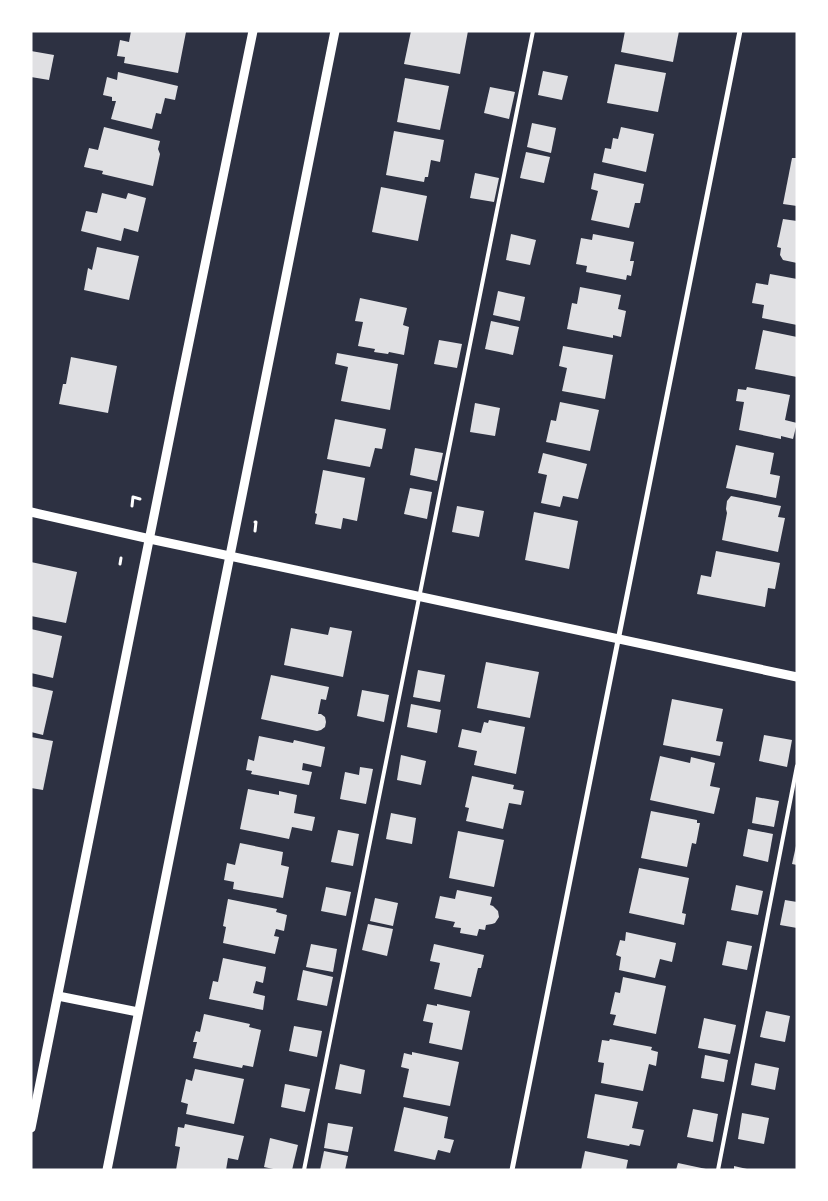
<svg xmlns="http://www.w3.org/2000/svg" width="828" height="1201" font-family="Barlow,sans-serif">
  <rect width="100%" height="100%" fill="#2d3142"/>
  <g fill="#e0e0e3">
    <polygon points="131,31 186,32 178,73 124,63 125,57 117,56 120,40 129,42"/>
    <polygon points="411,31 468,31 460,74 404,64"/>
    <polygon points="625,31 679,31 673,62 621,52"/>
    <polygon points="31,51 54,55 49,80 31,77"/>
    <polygon points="615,64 666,73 658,112 607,103"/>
    <polygon points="543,71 568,76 562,100 538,95"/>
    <polygon points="118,72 178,86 175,100 165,98 161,114 156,113 152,129 111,119 116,101 112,101 112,97 103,95 107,77 117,80"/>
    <polygon points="405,78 449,86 440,130 397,122"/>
    <polygon points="490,87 515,92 509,119 484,113"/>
    <polygon points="532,123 556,128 551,153 527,147"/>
    <polygon points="104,127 160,141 158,149 160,154 153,186 102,174 103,171 84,167 89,148 98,150"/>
    <polygon points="621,127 654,134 646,172 602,162 605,148 611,149 613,138 618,139"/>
    <polygon points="394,131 444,140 440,162 431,160 428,177 425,177 424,182 386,175"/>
    <polygon points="526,152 550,157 544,183 520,178"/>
    <polygon points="792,158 797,158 797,206 783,204"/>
    <polygon points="475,173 499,178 494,202 470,198"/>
    <polygon points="594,173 644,184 640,203 635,203 629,228 591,220 598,191 591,189"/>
    <polygon points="381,187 427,196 418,241 372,232"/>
    <polygon points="102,193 126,199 128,193 146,198 138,232 124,228 121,241 81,231 86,211 97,213"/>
    <polygon points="783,219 797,221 797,263 783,260 780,255 781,248 777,247"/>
    <polygon points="511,234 536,240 530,265 506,260"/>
    <polygon points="593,234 634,242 630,261 634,261 631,276 627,275 626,280 586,272 587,266 576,264 581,238 592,240"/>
    <polygon points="97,247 139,256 129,300 84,290 88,268 92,270"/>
    <polygon points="770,274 797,279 797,325 762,318 764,305 752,303 756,283 768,285"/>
    <polygon points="580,287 621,295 618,309 626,311 621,337 613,335 613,338 567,329 572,303 577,304"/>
    <polygon points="498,291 525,297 520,321 493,315"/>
    <polygon points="360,298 407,308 403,325 409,327 404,355 389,352 388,354 374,352 375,349 358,346 363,322 355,321"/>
    <polygon points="491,321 519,327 513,355 485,349"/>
    <polygon points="763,330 797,337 797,377 755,369"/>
    <polygon points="439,340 462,344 457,368 434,364"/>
    <polygon points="563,346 613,355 605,399 562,391 567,368 559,366"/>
    <polygon points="337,353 398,364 390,410 341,401 348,367 335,364"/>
    <polygon points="71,357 117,366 108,413 59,404 63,384 66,384"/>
    <polygon points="747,387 790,395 785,420 797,423 793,439 781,436 781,439 739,430 744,402 736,401 738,389 746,390"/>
    <polygon points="560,402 599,410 590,451 546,442 551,420 556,421"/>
    <polygon points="475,403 500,408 495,436 470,432"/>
    <polygon points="335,419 386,429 382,449 375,448 370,467 327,459"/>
    <polygon points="736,445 774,453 770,474 780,476 776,498 726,488"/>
    <polygon points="415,448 443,453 437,481 410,475"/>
    <polygon points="543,453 587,464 578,499 563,496 560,507 541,503 547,475 538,473"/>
    <polygon points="323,470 365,478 357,521 343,518 341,529 315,524 317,514 315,513"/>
    <polygon points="410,488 432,492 427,519 404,514"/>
    <polygon points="731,496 781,506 778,517 785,518 778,552 722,540 727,513 726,509 727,501"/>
    <polygon points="457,506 484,511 479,537 452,532"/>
    <polygon points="534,512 578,521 569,569 525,560"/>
    <polygon points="716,551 780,563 775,589 768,588 765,607 697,594 701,575 711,577"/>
    <polygon points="31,562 77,572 66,623 31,616"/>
    <polygon points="330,627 352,631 343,677 284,665 291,628 328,635"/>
    <polygon points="31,629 62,636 53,678 31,673"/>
    <polygon points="486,662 539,672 530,718 477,708"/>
    <polygon points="418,670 445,675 440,702 413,697"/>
    <polygon points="271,675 329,687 326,700 321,699 318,714 321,714 325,717 326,722 325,727 321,730 317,731 261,719"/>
    <polygon points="31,686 53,691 43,735 31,732"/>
    <polygon points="362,690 389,695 384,722 357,716"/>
    <polygon points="672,699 723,709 716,741 723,742 720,756 663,745"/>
    <polygon points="411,704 441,710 437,733 407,727"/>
    <polygon points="489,720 525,727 516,774 474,765 477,751 458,747 462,729 481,733 484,722 488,723"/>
    <polygon points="764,735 792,740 787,767 759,761"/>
    <polygon points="259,736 293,743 294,740 325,747 321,767 303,763 302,770 312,772 309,785 251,774 252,771 246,770 248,759 254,761"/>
    <polygon points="31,737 53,741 43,790 31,788"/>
    <polygon points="401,755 426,761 421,785 397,780"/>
    <polygon points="660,756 690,763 691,757 715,763 710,786 720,788 714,814 650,800"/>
    <polygon points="360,767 373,769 366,804 340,799 345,772 359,775"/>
    <polygon points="472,776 514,785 513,789 524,791 521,805 509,803 503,829 466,821 469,808 465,807"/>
    <polygon points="248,789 279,795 279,791 297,795 294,813 315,817 312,831 292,827 289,839 240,829"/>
    <polygon points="756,797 779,801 774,827 752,823"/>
    <polygon points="651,811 697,820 697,823 700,823 696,844 692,843 687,867 641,858"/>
    <polygon points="391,813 416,818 412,844 386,839"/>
    <polygon points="748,829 773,834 768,862 743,856"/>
    <polygon points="338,830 359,834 353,866 331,862"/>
    <polygon points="458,831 504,840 494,887 449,878"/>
    <polygon points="240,843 283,852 281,865 289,867 283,898 233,889 234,882 224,880 227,863 235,865"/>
    <polygon points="796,846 797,846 797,865 792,864"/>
    <polygon points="639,868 689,878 682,913 686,914 684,925 629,913"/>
    <polygon points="736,885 763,891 758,915 731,910"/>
    <polygon points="326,887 351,892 346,916 321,911"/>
    <polygon points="457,890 492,897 490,905 493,906 498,911 499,917 495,923 492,924 486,925 485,930 479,929 477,936 460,933 461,928 453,927 455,922 435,918 440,896 455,899"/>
    <polygon points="375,898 398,903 393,926 370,921"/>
    <polygon points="228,899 277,909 276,912 287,915 284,931 276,929 274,936 279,937 275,954 223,943 226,927 223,926"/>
    <polygon points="785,900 797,902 797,928 780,925"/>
    <polygon points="368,924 393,929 387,956 362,950"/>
    <polygon points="626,932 676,943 672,962 660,959 655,978 619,970 621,957 616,955 620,940 625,941"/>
    <polygon points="727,941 752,946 747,970 722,965"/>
    <polygon points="311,944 337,949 333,972 306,967"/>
    <polygon points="434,944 484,955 481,968 478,968 471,997 434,989 440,963 430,961"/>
    <polygon points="223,958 266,967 263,983 256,981 253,993 265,996 263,1010 209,999 213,981 218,982"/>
    <polygon points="303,970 333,977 327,1006 297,1000"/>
    <polygon points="623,977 666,986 656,1034 613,1025 616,1015 610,1014 615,992 620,993"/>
    <polygon points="427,1004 437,1006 437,1004 470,1011 462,1050 429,1043 433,1023 423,1021"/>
    <polygon points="766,1011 790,1016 785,1042 760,1037"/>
    <polygon points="204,1014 250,1024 249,1027 261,1030 253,1067 243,1065 242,1068 193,1058 197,1042 193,1042 196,1031 200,1032"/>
    <polygon points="704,1018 736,1025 730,1054 698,1048"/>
    <polygon points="294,1026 322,1031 317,1057 289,1051"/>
    <polygon points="610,1039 652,1047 651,1050 658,1052 656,1066 649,1064 643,1091 601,1083 604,1063 598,1062 602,1040 609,1041"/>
    <polygon points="412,1052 459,1062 450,1106 403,1097 409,1069 401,1067 404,1053 412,1055"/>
    <polygon points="705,1055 728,1060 724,1082 701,1078"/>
    <polygon points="755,1063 779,1068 775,1090 751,1085"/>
    <polygon points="340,1064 365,1070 361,1094 335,1089"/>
    <polygon points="195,1069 244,1079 234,1124 186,1114 188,1104 181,1102 186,1079 192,1081"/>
    <polygon points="285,1084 310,1089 305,1112 281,1107"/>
    <polygon points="595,1094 638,1102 632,1128 644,1130 640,1146 630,1144 629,1146 587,1138"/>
    <polygon points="404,1107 448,1117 444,1138 454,1140 450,1153 438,1150 435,1160 394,1151"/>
    <polygon points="693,1109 718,1114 713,1142 687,1137"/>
    <polygon points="742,1113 769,1118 764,1144 738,1139"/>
    <polygon points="328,1123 353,1127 348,1152 324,1148"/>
    <polygon points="185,1124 244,1136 238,1160 228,1158 226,1170 176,1170 180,1147 175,1146 178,1127 184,1128"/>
    <polygon points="270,1138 298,1145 292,1170 278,1170 264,1167"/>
    <polygon points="324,1151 348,1156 345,1170 320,1170"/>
    <polygon points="585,1151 628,1160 626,1170 581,1170"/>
    <polygon points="678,1163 706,1169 706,1170 676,1170"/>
    <polygon points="734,1166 747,1169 746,1170 734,1170"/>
  </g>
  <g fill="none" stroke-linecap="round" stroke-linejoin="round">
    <g stroke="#fff" stroke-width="3">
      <polyline points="132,506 133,497 140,499"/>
      <polyline points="255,522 256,522 255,531"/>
      <polyline points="120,564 121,558"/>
    </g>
    <g stroke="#fff" stroke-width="4">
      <polyline points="304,1170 533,31"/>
      <polyline points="718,1170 797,766"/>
    </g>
    <polyline stroke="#fff" stroke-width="5" points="512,1170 740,31"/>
    <g stroke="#fff" stroke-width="9">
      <polyline points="31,512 150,539 797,677"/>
      <polyline points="58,996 138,1012"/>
      <polyline points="31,1128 180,386 253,31"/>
      <polyline points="107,1170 335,31"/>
    </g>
  </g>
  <rect width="828" height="1201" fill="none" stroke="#ffffff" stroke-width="65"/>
</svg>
